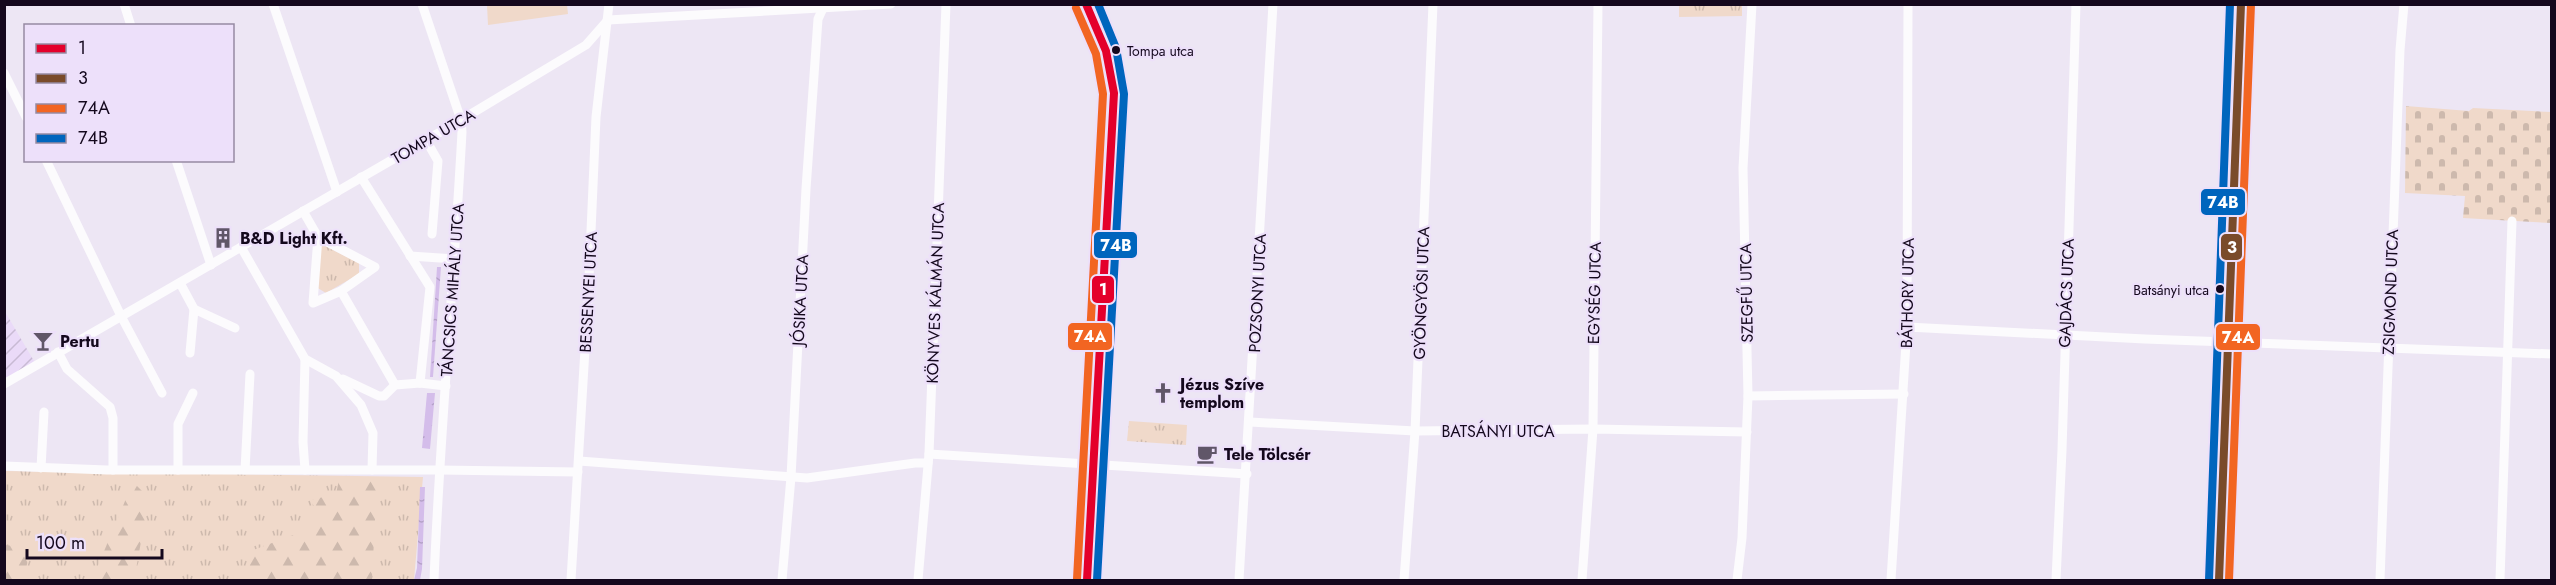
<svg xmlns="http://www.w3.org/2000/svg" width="2556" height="585" font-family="Jost,sans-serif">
  <defs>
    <pattern id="industrial-furrows" width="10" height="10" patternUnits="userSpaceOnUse" patternTransform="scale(1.5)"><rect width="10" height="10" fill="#eadaf8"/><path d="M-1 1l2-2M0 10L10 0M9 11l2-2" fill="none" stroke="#c8bad4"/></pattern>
    <pattern id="grass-tufts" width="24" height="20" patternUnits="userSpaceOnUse" patternTransform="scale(1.5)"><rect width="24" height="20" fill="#f0d9ca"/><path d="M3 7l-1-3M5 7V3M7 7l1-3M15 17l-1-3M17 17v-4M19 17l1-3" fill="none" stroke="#cdb9ad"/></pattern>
    <pattern id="forest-firs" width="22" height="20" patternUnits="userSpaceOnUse" patternTransform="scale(1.5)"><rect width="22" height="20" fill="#f0d9ca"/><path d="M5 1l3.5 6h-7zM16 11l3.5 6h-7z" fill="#cdb9ad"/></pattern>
    <pattern id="cemetery-stones" width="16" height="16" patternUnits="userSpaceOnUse" patternTransform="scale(1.5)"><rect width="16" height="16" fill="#f0d9ca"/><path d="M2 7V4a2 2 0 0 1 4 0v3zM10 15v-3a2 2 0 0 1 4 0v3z" fill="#cdb9ad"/></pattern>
    <pattern id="water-ripples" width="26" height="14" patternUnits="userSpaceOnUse" patternTransform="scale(1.5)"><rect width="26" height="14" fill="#d4bdea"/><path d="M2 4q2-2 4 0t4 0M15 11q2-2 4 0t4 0" fill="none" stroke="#b5a1c8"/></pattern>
  </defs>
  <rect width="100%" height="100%" fill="#ede6f4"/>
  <polygon fill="url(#industrial-furrows)" points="4,310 34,361 5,383 4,383"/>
  <g fill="url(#grass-tufts)">
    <polygon points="1679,5 1742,5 1742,16 1679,17"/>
    <polygon points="321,244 359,263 359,274 326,293 316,287"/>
    <polygon points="1129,421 1187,425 1186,445 1127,441"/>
    <polygon points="5,471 423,477 414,580 5,580"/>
  </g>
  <g fill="url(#forest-firs)">
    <polygon points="339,480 377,480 372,580 246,580 253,550 325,523 310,500 336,494"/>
    <polygon points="133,482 149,498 134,580 92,580"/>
    <polygon points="5,545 31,548 23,580 5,580"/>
  </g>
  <polygon fill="url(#cemetery-stones)" points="2406,106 2469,111 2473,108 2551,112 2551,223 2463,218 2465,196 2405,193"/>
  <polygon fill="#f0d9ca" points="487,5 567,5 568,14 488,25"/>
  <g fill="url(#water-ripples)">
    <polygon points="437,267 441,267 433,377 430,377"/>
    <polygon points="427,393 435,393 430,449 422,448"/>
    <polygon points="420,487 425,487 422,569 420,580 414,580 417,568"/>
  </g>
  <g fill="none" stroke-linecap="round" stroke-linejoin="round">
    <g stroke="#fcfbfd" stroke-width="9">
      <polyline points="124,4 131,26"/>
      <polyline points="273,4 337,192"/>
      <path d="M422,4L461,120L462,132C454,281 440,431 434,580"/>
      <polyline points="4,73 26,117"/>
      <polyline points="426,140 438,161 432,234"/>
      <polyline points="46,160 121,316 162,393"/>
      <polyline points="176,160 211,265"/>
      <polyline points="361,177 430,287 420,383"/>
      <polyline points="303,211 318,237 375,267 341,291 313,303 318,237"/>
      <polyline points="241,247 305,359 336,376 361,405 373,433 372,470"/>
      <polyline points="410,256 455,259"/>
      <polyline points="180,283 194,309 235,328"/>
      <polyline points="341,291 395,385"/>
      <polyline points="1907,327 2145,339 2552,354"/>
      <polyline points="58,352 67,369 110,407 113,418 113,470"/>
      <polyline points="190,353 194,309"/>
      <polyline points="343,379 379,396 384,396 395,385 420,383 446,386"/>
      <polyline points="4,384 461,120 586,45 608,20 891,4"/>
      <polyline points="1748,396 1904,394"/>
      <polyline points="1250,422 1415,431 1593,429 1747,432"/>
      <polyline points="929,454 1247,474"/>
      <polyline points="579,461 807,478 915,463 928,463"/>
      <polyline points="4,466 107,470 439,470 578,472"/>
      <polyline points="41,468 44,412"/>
      <polyline points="178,470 178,424 193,393"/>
      <polyline points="245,470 250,374"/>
      <polyline points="305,470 303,442 305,359"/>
      <polyline points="571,580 588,300 596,117 609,4"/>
      <polyline points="782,580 791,477 806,189 818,19 825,4"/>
      <polyline points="918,580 929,454 946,4"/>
      <polyline points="1239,580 1273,4"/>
      <polyline points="1404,580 1415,431 1433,4"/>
      <polyline points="1582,580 1593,429 1598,4"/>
      <polyline points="1737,580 1742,538 1748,396 1743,168 1752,4"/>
      <polyline points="1891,580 1907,327 1908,4"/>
      <polyline points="2056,580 2062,450 2076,4"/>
      <polyline points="2219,580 2241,4"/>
      <polyline points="2380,580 2400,50 2404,4"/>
      <polyline points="2500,580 2512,221"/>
    </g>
    <polyline stroke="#fcfbfd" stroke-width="12" points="1086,4 1106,51 1114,93 1087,580"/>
    <g stroke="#ede0fa" stroke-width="12">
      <polyline id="bus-1" points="1086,4 1106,51 1114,93 1087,580"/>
    </g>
    <g stroke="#ede0fa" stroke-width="12">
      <polyline id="bus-2" points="2219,580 2241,4"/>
    </g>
    <g stroke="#ede0fa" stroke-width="12">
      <g id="bus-3">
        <polyline points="1076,8 1096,54 1103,94 1077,579"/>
        <polyline points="2229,580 2251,4"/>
      </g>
    </g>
    <g stroke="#ede0fa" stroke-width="12">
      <g id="bus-4">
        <polyline points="1097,580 1124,94 1116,48 1098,4"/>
        <polyline points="2209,580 2230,4"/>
      </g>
    </g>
    <use href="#bus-1" stroke="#e4002b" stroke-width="8"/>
    <use href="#bus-2" stroke="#7a4b2a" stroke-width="8"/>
    <use href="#bus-3" stroke="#f26522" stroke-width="8"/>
    <use href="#bus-4" stroke="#0065bd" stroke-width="8"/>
  </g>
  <defs>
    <g id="building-bare" transform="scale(1.62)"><path d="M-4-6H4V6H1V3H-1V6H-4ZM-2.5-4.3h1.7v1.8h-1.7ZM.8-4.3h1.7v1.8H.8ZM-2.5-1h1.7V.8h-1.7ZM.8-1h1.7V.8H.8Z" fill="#605668" stroke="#ede0fa" stroke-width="2.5" paint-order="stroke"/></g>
    <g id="bar-bare" transform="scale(1.62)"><path d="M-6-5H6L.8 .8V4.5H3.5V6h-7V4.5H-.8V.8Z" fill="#605668" stroke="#ede0fa" stroke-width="2.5" paint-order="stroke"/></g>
    <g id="church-bare" transform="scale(1.62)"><path d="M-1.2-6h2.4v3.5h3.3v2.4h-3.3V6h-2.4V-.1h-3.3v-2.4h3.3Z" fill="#605668" stroke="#ede0fa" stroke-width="2.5" paint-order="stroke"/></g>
    <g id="cafe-bare" transform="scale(1.62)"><path d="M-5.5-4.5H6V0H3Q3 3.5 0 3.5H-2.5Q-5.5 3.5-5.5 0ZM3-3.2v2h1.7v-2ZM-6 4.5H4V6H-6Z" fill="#605668" stroke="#ede0fa" stroke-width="2.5" paint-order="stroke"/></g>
  </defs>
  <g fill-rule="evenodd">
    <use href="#building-bare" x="223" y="238"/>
    <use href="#bar-bare" x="43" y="341"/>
    <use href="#church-bare" x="1163" y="393"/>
    <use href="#cafe-bare" x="1207" y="454"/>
  </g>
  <g fill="#14081d" stroke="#ede0fa" stroke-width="2">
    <circle cx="1116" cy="50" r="5"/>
    <circle cx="2220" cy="289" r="5"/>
  </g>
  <g text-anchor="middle" stroke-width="4.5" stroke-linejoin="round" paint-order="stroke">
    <g font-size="14" fill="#14081d" stroke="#ede0fa" text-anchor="start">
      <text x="1127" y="56">Tompa utca</text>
      <text x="2209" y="295" text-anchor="end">Batsányi utca</text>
    </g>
    <g font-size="16" fill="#14081d" stroke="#ede0fa">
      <text transform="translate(433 136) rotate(-30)" y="6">TOMPA UTCA</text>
      <text transform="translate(452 290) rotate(-86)" y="6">TÁNCSICS MIHÁLY UTCA</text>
      <text transform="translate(588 292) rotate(-87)" y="6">BESSENYEI UTCA</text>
      <text transform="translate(2390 292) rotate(-88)" y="6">ZSIGMOND UTCA</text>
      <text transform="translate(935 293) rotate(-88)" y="6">KÖNYVES KÁLMÁN UTCA</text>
      <text transform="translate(1257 293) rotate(-87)" y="6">POZSONYI UTCA</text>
      <text transform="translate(1421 293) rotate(-88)" y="6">GYÖNGYÖSI UTCA</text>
      <text transform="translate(1594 293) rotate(-89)" y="6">EGYSÉG UTCA</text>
      <text transform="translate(1746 293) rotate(-91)" y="6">SZEGFŰ UTCA</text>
      <text transform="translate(1907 293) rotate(-89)" y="6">BÁTHORY UTCA</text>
      <text transform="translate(2066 293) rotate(-88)" y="6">GAJDÁCS UTCA</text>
      <text transform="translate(800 300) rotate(-87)" y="6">JÓSIKA UTCA</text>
      <text x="1498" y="437">BATSÁNYI UTCA</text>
    </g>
    <g font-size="16" font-weight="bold" fill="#14081d" stroke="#ede0fa" text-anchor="start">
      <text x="240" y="244">B&amp;D Light Kft.</text>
      <text x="60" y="347">Pertu</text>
      <text x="1180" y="390">Jézus Szíve<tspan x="1180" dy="18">templom</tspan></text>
      <text x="1224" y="460">Tele Tölcsér</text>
    </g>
  </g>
  <g stroke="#ede0fa" stroke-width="2">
    <rect x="2200" y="188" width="46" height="28" rx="6" fill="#0065bd"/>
    <rect x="1093" y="231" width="45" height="28" rx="6" fill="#0065bd"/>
    <rect x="2220" y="233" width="23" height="28" rx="6" fill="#7a4b2a"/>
    <rect x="1091" y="275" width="24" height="29" rx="6" fill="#e4002b"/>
    <rect x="1067" y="322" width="46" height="29" rx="6" fill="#f26522"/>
    <rect x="2215" y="323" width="46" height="28" rx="6" fill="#f26522"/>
  </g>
  <g font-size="16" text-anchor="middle" font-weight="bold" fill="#fff">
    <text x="2223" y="208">74B</text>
    <text x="1116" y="251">74B</text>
    <text x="2232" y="253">3</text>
    <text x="1103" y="295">1</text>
    <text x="1090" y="342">74A</text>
    <text x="2238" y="343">74A</text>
  </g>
  <rect width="2556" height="585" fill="none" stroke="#14081d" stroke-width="12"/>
  <rect x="24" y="24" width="210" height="138" fill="#ede0fa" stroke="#968aa2" stroke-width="1.5"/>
  <rect x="36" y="44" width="30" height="9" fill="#e4002b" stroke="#968aa2" stroke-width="1.5"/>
  <text x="78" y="54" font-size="18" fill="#14081d">1</text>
  <rect x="36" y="74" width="30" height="9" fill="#7a4b2a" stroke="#968aa2" stroke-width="1.5"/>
  <text x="78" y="84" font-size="18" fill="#14081d">3</text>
  <rect x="36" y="104" width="30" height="9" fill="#f26522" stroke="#968aa2" stroke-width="1.5"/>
  <text x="78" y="114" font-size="18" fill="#14081d">74A</text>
  <rect x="36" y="134" width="30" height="9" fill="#0065bd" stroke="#968aa2" stroke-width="1.5"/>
  <text x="78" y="144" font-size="18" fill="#14081d">74B</text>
  <path d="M27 549v9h135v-9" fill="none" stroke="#14081d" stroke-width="3"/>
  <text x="36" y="549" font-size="18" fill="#14081d" stroke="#ede0fa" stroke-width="4.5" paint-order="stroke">100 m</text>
</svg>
